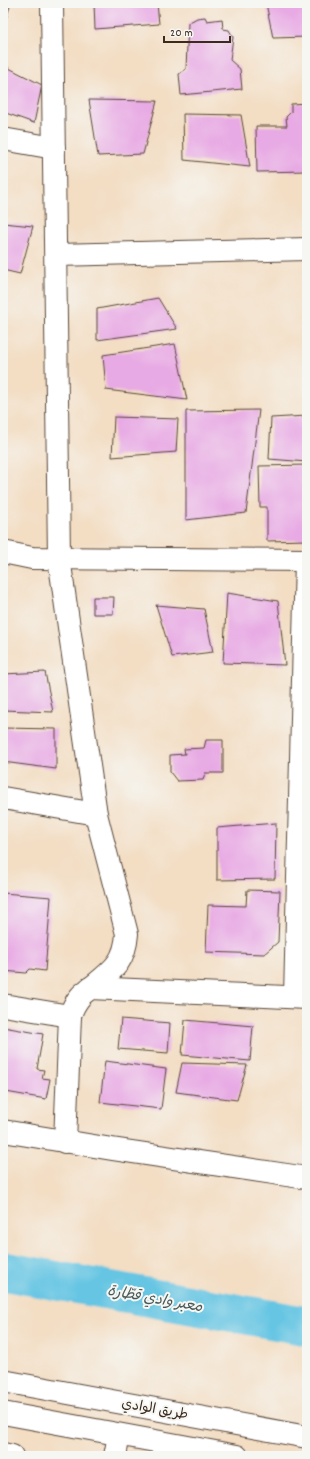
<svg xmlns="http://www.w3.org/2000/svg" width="310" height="1459" font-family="Dekko,'Playpen Sans Arabic',sans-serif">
  <rect width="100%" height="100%" fill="#f6f6f2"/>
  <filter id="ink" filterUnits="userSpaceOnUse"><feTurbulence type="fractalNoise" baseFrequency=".025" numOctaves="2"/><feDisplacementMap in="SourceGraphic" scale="8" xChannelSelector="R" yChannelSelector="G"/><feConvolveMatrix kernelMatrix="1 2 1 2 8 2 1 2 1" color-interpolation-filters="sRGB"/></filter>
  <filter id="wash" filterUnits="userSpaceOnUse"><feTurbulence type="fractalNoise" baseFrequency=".012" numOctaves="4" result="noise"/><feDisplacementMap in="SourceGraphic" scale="16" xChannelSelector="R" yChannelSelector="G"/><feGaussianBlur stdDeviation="0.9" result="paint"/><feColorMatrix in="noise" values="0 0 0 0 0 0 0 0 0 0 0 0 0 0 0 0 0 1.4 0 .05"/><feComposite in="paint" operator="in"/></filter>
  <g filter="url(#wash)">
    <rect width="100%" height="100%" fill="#f3ddc3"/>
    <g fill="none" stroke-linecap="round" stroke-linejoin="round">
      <polyline stroke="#65c5e3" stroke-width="39" points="3,1271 307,1326"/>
    </g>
    <g id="blocks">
      <g fill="#e8aae4">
        <polygon points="3,3 11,3 3,29"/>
        <polygon points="94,3 157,3 159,24 95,29"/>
        <polygon points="266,3 307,3 307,37 273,38"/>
        <polygon points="205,17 207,21 222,19 223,29 229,30 233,37 230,60 240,69 242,89 181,95 179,74 186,69 188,23 197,18"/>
        <polygon points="3,65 42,85 34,123 3,112"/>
        <polygon points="89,100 157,101 143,154 98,156"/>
        <polygon points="307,103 307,171 257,172 256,126 287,126 286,117 291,112 291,104"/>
        <polygon points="183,114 241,115 250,167 184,160"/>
        <polygon points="3,223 33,226 20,274 3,270"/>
        <polygon points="158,298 177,329 97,340 97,309"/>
        <polygon points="175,344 187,400 106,390 103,355"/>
        <polygon points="259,410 246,513 186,520 186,411"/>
        <polygon points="307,416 307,462 269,459 271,418"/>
        <polygon points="114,417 178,419 176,452 112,457"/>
        <polygon points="307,465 307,540 267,541 267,507 260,507 259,466"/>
        <polygon points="227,593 278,601 285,665 223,663"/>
        <polygon points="93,597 114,597 113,614 93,614"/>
        <polygon points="156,605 204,609 213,652 172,657"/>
        <polygon points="45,672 53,712 3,710 3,674"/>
        <polygon points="3,728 56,729 56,769 3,762"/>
        <polygon points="206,740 223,740 223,773 205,773 203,780 177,781 170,772 170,755 185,754 184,749 204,748"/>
        <polygon points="276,823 275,879 217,880 217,828"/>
        <polygon points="247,890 280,891 278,942 264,954 206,952 208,905 246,906"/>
        <polygon points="3,893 51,897 45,971 30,969 26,973 3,971"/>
        <polygon points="121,1019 170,1023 168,1053 118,1049"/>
        <polygon points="185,1020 253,1026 250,1061 182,1055"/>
        <polygon points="3,1027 43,1034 37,1069 44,1070 42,1078 50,1079 46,1099 6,1092 3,1084"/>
        <polygon points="105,1061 166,1069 161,1109 100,1102"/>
        <polygon points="182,1063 247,1065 237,1100 176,1092"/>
      </g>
    </g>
  </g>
  <g filter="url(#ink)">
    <use href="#blocks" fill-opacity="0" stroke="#574537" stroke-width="1"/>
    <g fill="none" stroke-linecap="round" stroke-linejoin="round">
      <g stroke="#574537" stroke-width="24">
        <g id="street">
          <path d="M52,3L59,558L96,814L127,934C125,962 113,970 92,987C88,990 83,993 80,997C75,1003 72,1009 70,1016L65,1142"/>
          <polyline points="3,139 54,148"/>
          <polyline points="56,255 307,249"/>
          <polyline points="3,552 32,558 307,560"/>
          <polyline points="3,798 96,814"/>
          <polyline points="90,988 307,998"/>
          <polyline points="295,997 306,560"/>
          <polyline points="3,1005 70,1016"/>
          <polyline points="3,1131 112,1149 307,1178"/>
          <polyline points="3,1454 12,1456"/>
          <polyline points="115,1456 119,1435"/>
        </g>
      </g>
      <g stroke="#574537" stroke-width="24">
        <g id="secondary">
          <polyline points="3,1381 307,1437"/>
          <polyline points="3,1413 237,1456"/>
        </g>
      </g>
      <use href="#street" stroke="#fff" stroke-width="22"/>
      <use href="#secondary" stroke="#fff" stroke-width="22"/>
    </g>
  </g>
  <g text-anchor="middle" stroke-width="4" stroke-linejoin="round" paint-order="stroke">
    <g font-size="14" fill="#3b2a1e" stroke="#f6f6f2">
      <text transform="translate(155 1408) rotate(10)" y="5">طريق الوادي</text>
    </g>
    <g font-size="15" font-style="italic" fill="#485859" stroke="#f6f6f2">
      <text transform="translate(155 1298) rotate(10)" y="5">معبر وادي قطّارة</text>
    </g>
  </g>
  <rect width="310" height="1459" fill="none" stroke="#f6f6f2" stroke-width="16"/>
  <path d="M164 36v6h66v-6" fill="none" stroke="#3b2a1e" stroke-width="2"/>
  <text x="170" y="36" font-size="12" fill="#3b2a1e" stroke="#f6f6f2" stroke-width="3" paint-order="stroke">20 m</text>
</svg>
